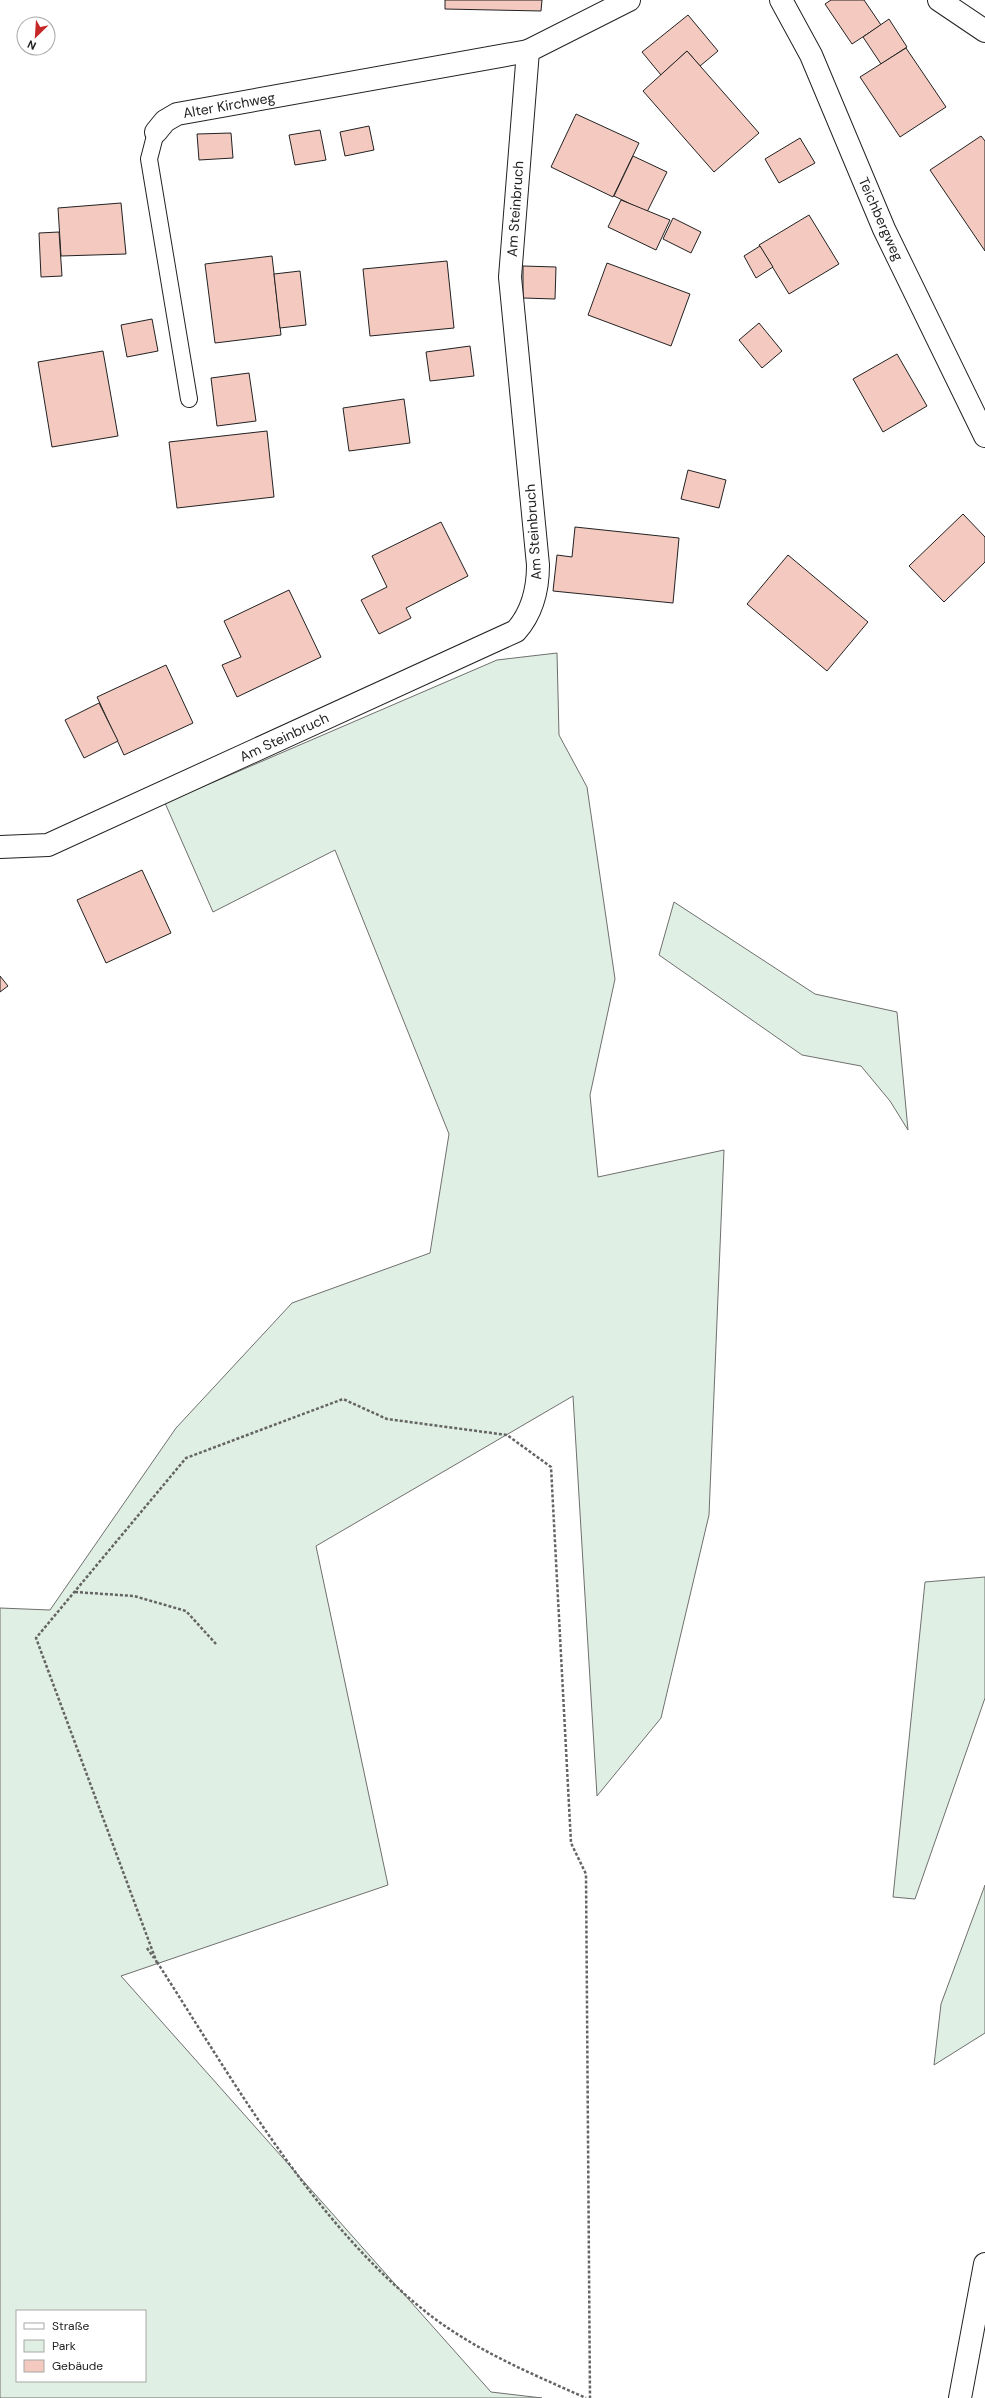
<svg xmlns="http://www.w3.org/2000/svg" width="985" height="2398" font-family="'DM Sans',sans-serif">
  <rect width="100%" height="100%" fill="#fff"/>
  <g fill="#e0efe3" stroke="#6f6f6f" fill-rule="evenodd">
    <path d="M557,653L559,735L587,787L615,979L590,1095L598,1177L724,1150L709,1515L661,1718L597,1796L573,1396L316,1546L388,1885L121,1976L491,2392L542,2398H0V1608L50,1610L176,1428L292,1303L430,1253L449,1134L335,850L213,912L165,803L497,660ZM17,2311H145V2381H17Z"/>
    <polygon points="674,902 815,994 897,1012 908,1130 890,1101 861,1066 802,1055 659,955"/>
    <polygon points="985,1577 985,1698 915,1899 893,1897 925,1582"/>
    <polygon points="985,1885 985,2033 934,2065 941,2004"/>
  </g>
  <g fill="#f3c9c0" stroke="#222">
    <polygon points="445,0 542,0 541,11 445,9"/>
    <polygon points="831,0 864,0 881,25 852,44 825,4"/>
    <polygon points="688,15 718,51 700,66 687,51 661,75 642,52"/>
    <polygon points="889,19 907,47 881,64 863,37"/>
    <polygon points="906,48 946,107 900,137 860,77"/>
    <polygon points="687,51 759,133 714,172 643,91"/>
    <polygon points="576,114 639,143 613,197 551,167"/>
    <polygon points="369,126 374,150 345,156 340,132"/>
    <polygon points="320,130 326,160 295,165 289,135"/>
    <polygon points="231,133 233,158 199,160 197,134"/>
    <polygon points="981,136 985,141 985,251 930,170"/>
    <polygon points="800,138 815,163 779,183 765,159"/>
    <polygon points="633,156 667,172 647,212 614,196"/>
    <polygon points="621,200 670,220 656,250 608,227"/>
    <polygon points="121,203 126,254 61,256 58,208"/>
    <polygon points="809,215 839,264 789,294 759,245"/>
    <polygon points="673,218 701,232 691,253 663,239"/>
    <polygon points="59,232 62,276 41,277 39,233"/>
    <polygon points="760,246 773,267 756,278 744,256"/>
    <polygon points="272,256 281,335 215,343 205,264"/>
    <polygon points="447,261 454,328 370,336 363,269"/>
    <polygon points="607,263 690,294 671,346 588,315"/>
    <polygon points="523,266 556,267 555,299 523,298"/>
    <polygon points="300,271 306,325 280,328 274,274"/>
    <polygon points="152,319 158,351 127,357 121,325"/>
    <polygon points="759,323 782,351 762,368 739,340"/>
    <polygon points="470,346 474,376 430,381 426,352"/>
    <polygon points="103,351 118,436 52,447 38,362"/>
    <polygon points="897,354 927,406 883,432 853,379"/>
    <polygon points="249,373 256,421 217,426 211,378"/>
    <polygon points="404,399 410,443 349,451 343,408"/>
    <polygon points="267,431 274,497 177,508 169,442"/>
    <polygon points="688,470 726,480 719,508 681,499"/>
    <polygon points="963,514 985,537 985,562 944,602 909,566"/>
    <polygon points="441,522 468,576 406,608 411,618 379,634 361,600 387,587 372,556"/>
    <polygon points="575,527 679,538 673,603 553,591 557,555 572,557"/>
    <polygon points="788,555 868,622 827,671 747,604"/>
    <polygon points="289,590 321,657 237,697 222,665 241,657 224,621"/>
    <polygon points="166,665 193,723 124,755 97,697"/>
    <polygon points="99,703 118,741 84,758 65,720"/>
    <polygon points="142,870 171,933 106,963 77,900"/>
    <polygon points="0,976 8,986 0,992"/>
  </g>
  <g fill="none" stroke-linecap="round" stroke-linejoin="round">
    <g stroke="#222" stroke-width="18">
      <polyline id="service" points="156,132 149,159 189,399"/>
    </g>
    <g stroke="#222" stroke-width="24">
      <g id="minor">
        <polyline points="781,0 811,55 884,229 985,436"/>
        <polyline points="939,0 985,31"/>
        <polyline points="156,132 165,121 177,114 528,51"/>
        <path d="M0,847L48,845L516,631C532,613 538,589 538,565L510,277L528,51L629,0"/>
        <polyline points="960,2398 985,2264"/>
      </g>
    </g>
    <g stroke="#646464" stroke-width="2.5" stroke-dasharray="3 2" stroke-linecap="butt">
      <polyline points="75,1592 134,1596 186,1611 216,1644"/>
      <polyline points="147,1948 154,1958"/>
      <path d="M157,1962C235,2083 312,2221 426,2312C474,2350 530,2373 586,2398"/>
      <polyline points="157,1963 36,1638 186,1458 343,1399 387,1419 507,1435 551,1467 571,1843 586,1874 590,2398"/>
    </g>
    <use href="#service" stroke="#fff" stroke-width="16"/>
    <use href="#minor" stroke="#fff" stroke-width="22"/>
  </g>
  <g text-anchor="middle" stroke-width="3" stroke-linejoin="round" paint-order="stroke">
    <g font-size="14" fill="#222" stroke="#fff">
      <text transform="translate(229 105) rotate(-10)" y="5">Alter Kirchweg</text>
      <text transform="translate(515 209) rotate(-86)" y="5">Am Steinbruch</text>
      <text transform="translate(881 219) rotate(66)" y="5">Teichbergweg</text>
      <text transform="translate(533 532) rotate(-94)" y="5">Am Steinbruch</text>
      <text transform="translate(284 737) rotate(-25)" y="5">Am Steinbruch</text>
    </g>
  </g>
  <rect x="16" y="2310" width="130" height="72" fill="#ffffff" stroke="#a7a7a7"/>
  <rect x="24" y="2323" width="20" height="6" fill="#ffffff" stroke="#a7a7a7"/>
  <text x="52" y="2330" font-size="12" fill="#222222">Straße</text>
  <rect x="24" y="2340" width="20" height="12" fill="#e0efe3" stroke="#a7a7a7"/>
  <text x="52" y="2350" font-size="12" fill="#222222">Park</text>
  <rect x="24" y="2360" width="20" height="12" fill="#f3c9c0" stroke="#a7a7a7"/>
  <text x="52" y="2370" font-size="12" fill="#222222">Gebäude</text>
  <g transform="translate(36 36) rotate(205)"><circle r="19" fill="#ffffff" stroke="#a7a7a7"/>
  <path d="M0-3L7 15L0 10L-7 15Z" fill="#c62828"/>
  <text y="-6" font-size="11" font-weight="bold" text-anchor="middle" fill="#222222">N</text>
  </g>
</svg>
